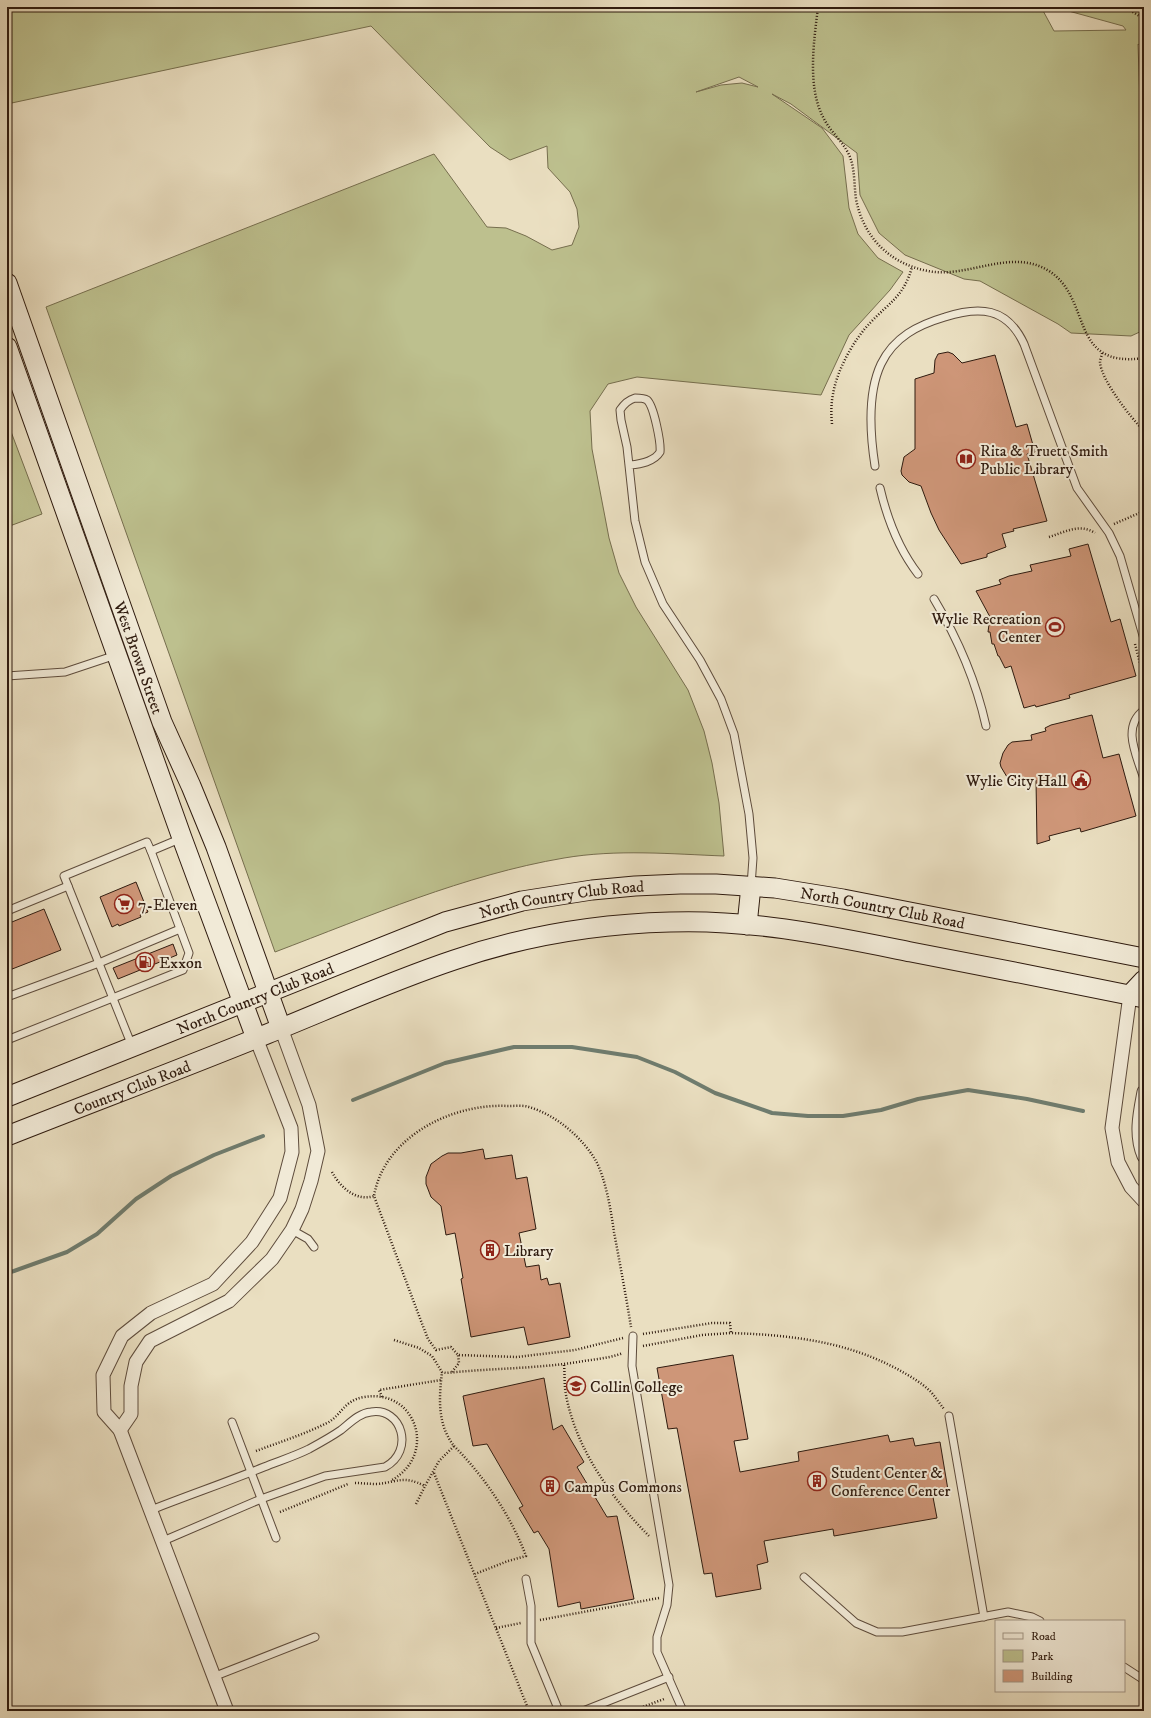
<svg xmlns="http://www.w3.org/2000/svg" width="1151" height="1718" font-family="'IM FELL DW Pica',serif">
  <rect width="100%" height="100%" fill="#eadfc1"/>
  <filter id="stains"><feTurbulence type="fractalNoise" baseFrequency=".005" numOctaves="4"/><feColorMatrix values="0 0 0 0 .2 0 0 0 0 .09 0 0 0 0 .02 0 0 0 .5 -.17"/></filter>
  <radialGradient id="worn" r=".72"><stop offset=".6" stop-color="#630" stop-opacity="0"/><stop offset="1" stop-color="#630" stop-opacity=".3"/></radialGradient>
  <g fill="#bdc08e" stroke="#766e4e" fill-rule="evenodd">
    <path d="M7,7H1041L1054,31L1126,30L1123,26L1054,7H1144V49L1138,44L1140,103L1144,105V330L1131,336L1071,333L1058,324L980,281L964,279L905,255L879,233L860,195L857,153L791,104L772,94L822,128L843,156L849,208L858,234L878,258L903,272L890,290L849,335L821,395L637,377L608,384L590,411L592,449L609,538L619,573L636,607L688,690L704,731L712,763L719,803L724,856C671,854 617,849 564,858C464,875 370,916 275,952L46,307L434,154L487,227L506,228L526,236L552,250L572,245L579,227L577,209L570,192L548,168L547,146L510,160L490,147L371,26L7,104ZM739,77L758,87L742,83L721,85L696,92Z"/>
    <polygon points="7,421 42,514 7,527"/>
  </g>
  <g fill="none" stroke-linecap="round" stroke-linejoin="round">
    <g stroke="#6f7c6e" stroke-width="4">
      <polyline points="353,1100 445,1063 514,1047 572,1047 637,1057 675,1072 715,1093 772,1113 808,1116 843,1116 881,1110 918,1099 968,1090 1027,1099 1083,1111"/>
      <polyline points="7,1273 14,1271 67,1252 97,1234 136,1199 171,1176 214,1155 263,1136"/>
    </g>
  </g>
  <g fill="#ce9678" stroke="#2f1b0f">
    <polygon points="948,352 953,354 962,363 995,355 1016,427 1027,424 1035,452 1027,454 1047,521 1013,529 1014,531 1002,534 1006,547 987,554 987,557 961,564 939,530 931,513 921,486 909,482 902,475 901,471 904,457 915,449 915,379 934,373 935,360 938,354"/>
    <polygon points="1088,544 1111,622 1120,619 1136,676 1069,695 1070,698 1036,707 1035,705 1024,708 1011,666 1005,668 999,656 998,656 994,644 992,644 990,632 988,632 990,617 976,591 1001,584 999,580 1009,576 1032,571 1030,565 1071,556 1069,549"/>
    <polygon points="1092,715 1103,758 1119,754 1136,816 1081,832 1080,828 1049,836 1050,840 1037,844 1036,780 1018,782 1007,777 1001,767 1000,763 1003,753 1008,745 1012,742 1032,740 1031,735 1046,731 1045,728 1051,725"/>
    <polygon points="136,882 148,912 140,915 141,917 119,926 118,924 112,927 100,897"/>
    <polygon points="44,909 61,950 7,971 7,924"/>
    <polygon points="173,944 177,955 118,979 113,968"/>
    <polygon points="483,1149 485,1159 512,1155 516,1179 527,1177 536,1229 519,1233 526,1267 539,1265 541,1280 547,1278 549,1285 560,1283 570,1337 528,1345 524,1327 471,1337 461,1279 463,1278 455,1233 446,1235 441,1206 431,1197 426,1184 426,1177 431,1164 442,1156 448,1153 461,1153"/>
    <polygon points="733,1355 748,1439 734,1441 740,1472 799,1461 798,1452 888,1435 890,1442 913,1438 915,1446 940,1442 948,1490 932,1492 937,1518 834,1536 833,1529 764,1541 768,1562 757,1565 761,1589 716,1597 712,1573 704,1574 677,1428 668,1429 657,1368"/>
    <polygon points="544,1378 553,1430 562,1425 584,1462 577,1467 607,1517 617,1516 634,1599 581,1609 580,1602 558,1607 549,1549 538,1531 534,1533 519,1508 523,1506 487,1444 473,1446 463,1396"/>
  </g>
  <g fill="none" stroke-linecap="round" stroke-linejoin="round">
    <g stroke="#5e4c3c" stroke-width="9">
      <g id="service">
        <path d="M630,465C640,464 654,462 660,452C661,443 654,406 647,400C644,398 639,398 635,398C628,400 624,404 620,410L621,420L627,447L635,521L645,562L663,604L700,660L721,699L734,734L749,814L753,858L751,886"/>
        <path d="M875,466C870,434 867,394 881,364C894,337 918,325 945,317C979,306 1007,307 1024,344L1077,488L1109,533L1120,556L1144,639"/>
        <path d="M880,488C887,518 898,548 918,574"/>
        <path d="M934,599C958,639 976,681 986,726"/>
        <polyline points="7,676 65,672 116,655"/>
        <path d="M1144,710C1121,727 1137,756 1144,779"/>
        <polyline points="7,911 68,886"/>
        <polyline points="7,997 99,963 180,929"/>
        <polyline points="7,1040 183,970 189,953 151,851"/>
        <polyline points="132,1046 64,876 147,842 151,851 182,838"/>
        <polyline points="292,1230 308,1239 314,1247"/>
        <polyline points="633,1336 632,1366 669,1585 667,1605 657,1637 657,1652 683,1711"/>
        <polyline points="949,1416 984,1617"/>
        <polyline points="232,1422 276,1538"/>
        <path d="M151,1510C189,1495 227,1482 264,1467C279,1461 295,1456 309,1449C320,1443 331,1437 341,1430C350,1423 359,1413 371,1412C402,1407 415,1451 385,1467L325,1476L261,1499L163,1541"/>
        <polyline points="804,1577 856,1623 877,1632 902,1632 1008,1612 1032,1617 1040,1621"/>
        <polyline points="526,1579 531,1606 531,1643 559,1711"/>
        <polyline points="1124,1667 1144,1680"/>
        <polyline points="213,1677 315,1637"/>
        <polyline points="583,1711 669,1677"/>
      </g>
    </g>
    <g stroke="#5e4c3c" stroke-width="15">
      <g id="minor">
        <polyline points="1130,995 1112,1128 1118,1162 1131,1187 1144,1201"/>
        <path d="M1144,1092C1140,1113 1135,1135 1144,1156"/>
        <polyline points="120,1430 131,1414 131,1386 136,1362 150,1341 229,1301 272,1259 292,1230 302,1209 311,1181 318,1151 309,1105 281,1028"/>
        <polyline points="227,1711 120,1430 104,1412 103,1375 122,1336 151,1313 213,1284 252,1242 280,1198 292,1152 291,1128 256,1038"/>
      </g>
    </g>
    <g stroke="#2f1b0f" stroke-width="21">
      <g id="secondary">
        <path id="s1" d="M7,283L162,722L191,786L216,847L281,1028"/>
        <polyline points="7,347 182,838 256,1038"/>
        <polyline points="747,925 751,886"/>
        <polyline points="1130,995 1144,980"/>
        <path id="s2" d="M7,1097L445,922L522,901L592,890L635,886L680,884H716L775,888L843,899L1144,958"/>
        <path id="s3" d="M7,1136C93,1102 181,1069 267,1034C329,1009 391,981 454,960C523,936 597,924 670,922C752,919 831,936 911,952C989,967 1066,982 1144,998"/>
      </g>
    </g>
    <g stroke="#2f1b0f" stroke-width="2.5" stroke-dasharray="1 2" stroke-linecap="butt">
      <path d="M818,7C814,41 807,86 823,117C830,132 844,142 850,157C855,170 854,185 856,199C863,237 890,264 928,271C968,279 1011,247 1049,271C1093,299 1068,369 1144,358"/>
      <polyline points="1125,7 1144,19"/>
      <path d="M1102,353C1102,356 1100,359 1100,362C1101,380 1131,418 1144,431"/>
      <path d="M832,424C831,414 831,404 833,394C837,370 854,339 871,322C890,302 904,296 912,267"/>
      <polyline points="1114,524 1144,511"/>
      <path d="M1049,537C1065,532 1080,523 1095,533"/>
      <polyline points="1135,644 1142,671 1144,670"/>
      <path d="M332,1172C340,1187 356,1202 374,1196"/>
      <path d="M643,1334L712,1323H730L731,1333C790,1335 846,1341 899,1370C910,1376 922,1383 931,1392C936,1398 940,1404 944,1409"/>
      <path d="M623,1338L575,1350L517,1357L458,1355L451,1347L436,1350L428,1339L421,1321L374,1196C384,1137 452,1103 508,1106C515,1106 523,1105 529,1107C556,1115 582,1137 596,1161C606,1180 611,1211 614,1232C620,1264 626,1296 631,1327"/>
      <path d="M394,1340L419,1348L432,1356L442,1372L446,1373C492,1368 538,1369 584,1361C597,1359 610,1358 623,1353"/>
      <polyline points="643,1346 702,1335 731,1333"/>
      <path d="M564,1365C565,1375 564,1385 566,1395C576,1449 612,1499 650,1537"/>
      <polyline points="452,1372 459,1363 458,1355"/>
      <polyline points="382,1397 379,1390 441,1380"/>
      <path d="M454,1446C484,1476 511,1516 526,1556L508,1561L475,1574"/>
      <path d="M256,1451C280,1442 305,1434 327,1423C341,1416 344,1400 364,1397C416,1388 438,1454 392,1480"/>
      <polyline points="434,1473 529,1711"/>
      <path d="M355,1483C362,1483 369,1484 377,1484C398,1482 403,1475 425,1486L439,1461L454,1446C437,1424 439,1398 442,1372"/>
      <polyline points="416,1504 425,1486"/>
      <polyline points="280,1512 348,1484"/>
      <polyline points="540,1620 659,1598"/>
      <polyline points="496,1628 521,1623"/>
      <polyline points="632,1711 664,1699"/>
    </g>
    <use href="#service" stroke="#f1ead7" stroke-width="7"/>
    <use href="#minor" stroke="#f1ead7" stroke-width="13"/>
    <use href="#secondary" stroke="#f1ead7" stroke-width="19"/>
  </g>
  <defs>
    <g id="library-ring" transform="scale(1)"><circle r="9.5" fill="#f1ead7" stroke="#8f2418" stroke-width="1.5"/><path d="M-6-4Q-3-5.5-.7-3.5V5Q-3 3-6 4ZM6-4Q3-5.5 .7-3.5V5Q3 3 6 4Z" fill="#8f2418"/></g>
    <g id="stadium-ring" transform="scale(1)"><circle r="9.5" fill="#f1ead7" stroke="#8f2418" stroke-width="1.5"/><path d="M0-5a6.5 5 0 1 0 0 10a6.5 5 0 1 0 0-10ZM-3.5-1.8h7v3.6h-7Z" fill="#8f2418"/></g>
    <g id="civic-ring" transform="scale(1)"><circle r="9.5" fill="#f1ead7" stroke="#8f2418" stroke-width="1.5"/><path d="M-.6-6.5H3V-4.5H.6V-3L4-1V1h2V6H-6V1h2V-1L-.6-3ZM-1.2 2.5V6h2.4V2.5Z" fill="#8f2418"/></g>
    <g id="supermarket-ring" transform="scale(1)"><circle r="9.5" fill="#f1ead7" stroke="#8f2418" stroke-width="1.5"/><path d="M-6-5.5h2.5l.6 2H6L4.5 2H-2.5L-4.4-4H-6ZM-1.5 3.2a1.3 1.3 0 1 0 .1 0ZM3 3.2a1.3 1.3 0 1 0 .1 0Z" fill="#8f2418"/></g>
    <g id="fuel-ring" transform="scale(1)"><circle r="9.5" fill="#f1ead7" stroke="#8f2418" stroke-width="1.5"/><path d="M-5.5-6h7V0h2V4h1.3V-2.5L3-4.5l.8-.8L6-3V5H2.5V1h-1V6h-7ZM-4.2-4.7v3.2H.2V-4.7Z" fill="#8f2418"/></g>
    <g id="building-ring" transform="scale(1)"><circle r="9.5" fill="#f1ead7" stroke="#8f2418" stroke-width="1.5"/><path d="M-4-6H4V6H1V3H-1V6H-4ZM-2.5-4.3h1.7v1.8h-1.7ZM.8-4.3h1.7v1.8H.8ZM-2.5-1h1.7V.8h-1.7ZM.8-1h1.7V.8H.8Z" fill="#8f2418"/></g>
    <g id="university-ring" transform="scale(1)"><circle r="9.5" fill="#f1ead7" stroke="#8f2418" stroke-width="1.5"/><path d="M0-5L7-2L0 1L-7-2ZM-4 1L0 2.5L4 1V4Q0 6-4 4Z" fill="#8f2418"/></g>
  </defs>
  <g fill-rule="evenodd">
    <use href="#library-ring" x="966" y="459"/>
    <use href="#stadium-ring" x="1055" y="627"/>
    <use href="#civic-ring" x="1081" y="780"/>
    <use href="#supermarket-ring" x="124" y="904"/>
    <use href="#fuel-ring" x="145" y="962"/>
    <use href="#building-ring" x="490" y="1250"/>
    <use href="#university-ring" x="576" y="1386"/>
    <use href="#building-ring" x="817" y="1481"/>
    <use href="#building-ring" x="550" y="1486"/>
  </g>
  <g text-anchor="middle" stroke-width="4" stroke-linejoin="round" paint-order="stroke">
    <g font-size="16" fill="#2f1b0f" stroke="#f1ead7" text-anchor="start">
      <text x="980" y="456">Rita &amp; Truett Smith<tspan x="980" dy="18">Public Library</tspan></text>
      <text x="1041" y="624" text-anchor="end">Wylie Recreation<tspan x="1041" dy="18">Center</tspan></text>
      <text x="1067" y="786" text-anchor="end">Wylie City Hall</text>
      <text x="138" y="910">7-Eleven</text>
      <text x="159" y="968">Exxon</text>
      <text x="504" y="1256">Library</text>
      <text x="590" y="1392">Collin College</text>
      <text x="831" y="1478">Student Center &amp;<tspan x="831" dy="18">Conference Center</tspan></text>
      <text x="564" y="1492">Campus Commons</text>
    </g>
    <g font-size="16" fill="#2f1b0f" stroke="#f1ead7">
      <text dy="6" stroke="none"><textPath href="#s1" startOffset="397">West Brown Street</textPath></text>
      <text dy="6" stroke="none"><textPath href="#s2" startOffset="591">North Country Club Road</textPath></text>
      <text dy="6" stroke="none"><textPath href="#s2" startOffset="915">North Country Club Road</textPath></text>
      <text dy="6" stroke="none"><textPath href="#s2" startOffset="267">North Country Club Road</textPath></text>
      <text dy="6" stroke="none"><textPath href="#s3" startOffset="134">Country Club Road</textPath></text>
    </g>
  </g>
  <rect width="1151" height="1718" fill="none" stroke="#eadfc1" stroke-width="24"/>
  <rect x="8" y="8" width="1135" height="1702" fill="none" stroke="#2f1b0f" stroke-width="2"/>
  <rect x="12" y="12" width="1127" height="1694" fill="none" stroke="#2f1b0f"/>
  <rect x="995" y="1620" width="130" height="72" fill="#f1ead7" stroke="#a39787"/>
  <rect x="1003" y="1633" width="20" height="6" fill="#f1ead7" stroke="#a39787"/>
  <text x="1031" y="1640" font-size="12" fill="#2f1b0f">Road</text>
  <rect x="1003" y="1650" width="20" height="12" fill="#bdc08e" stroke="#a39787"/>
  <text x="1031" y="1660" font-size="12" fill="#2f1b0f">Park</text>
  <rect x="1003" y="1670" width="20" height="12" fill="#ce9678" stroke="#a39787"/>
  <text x="1031" y="1680" font-size="12" fill="#2f1b0f">Building</text>
  <rect width="100%" height="100%" filter="url(#stains)"/>
  <rect width="100%" height="100%" fill="url(#worn)"/>
</svg>
